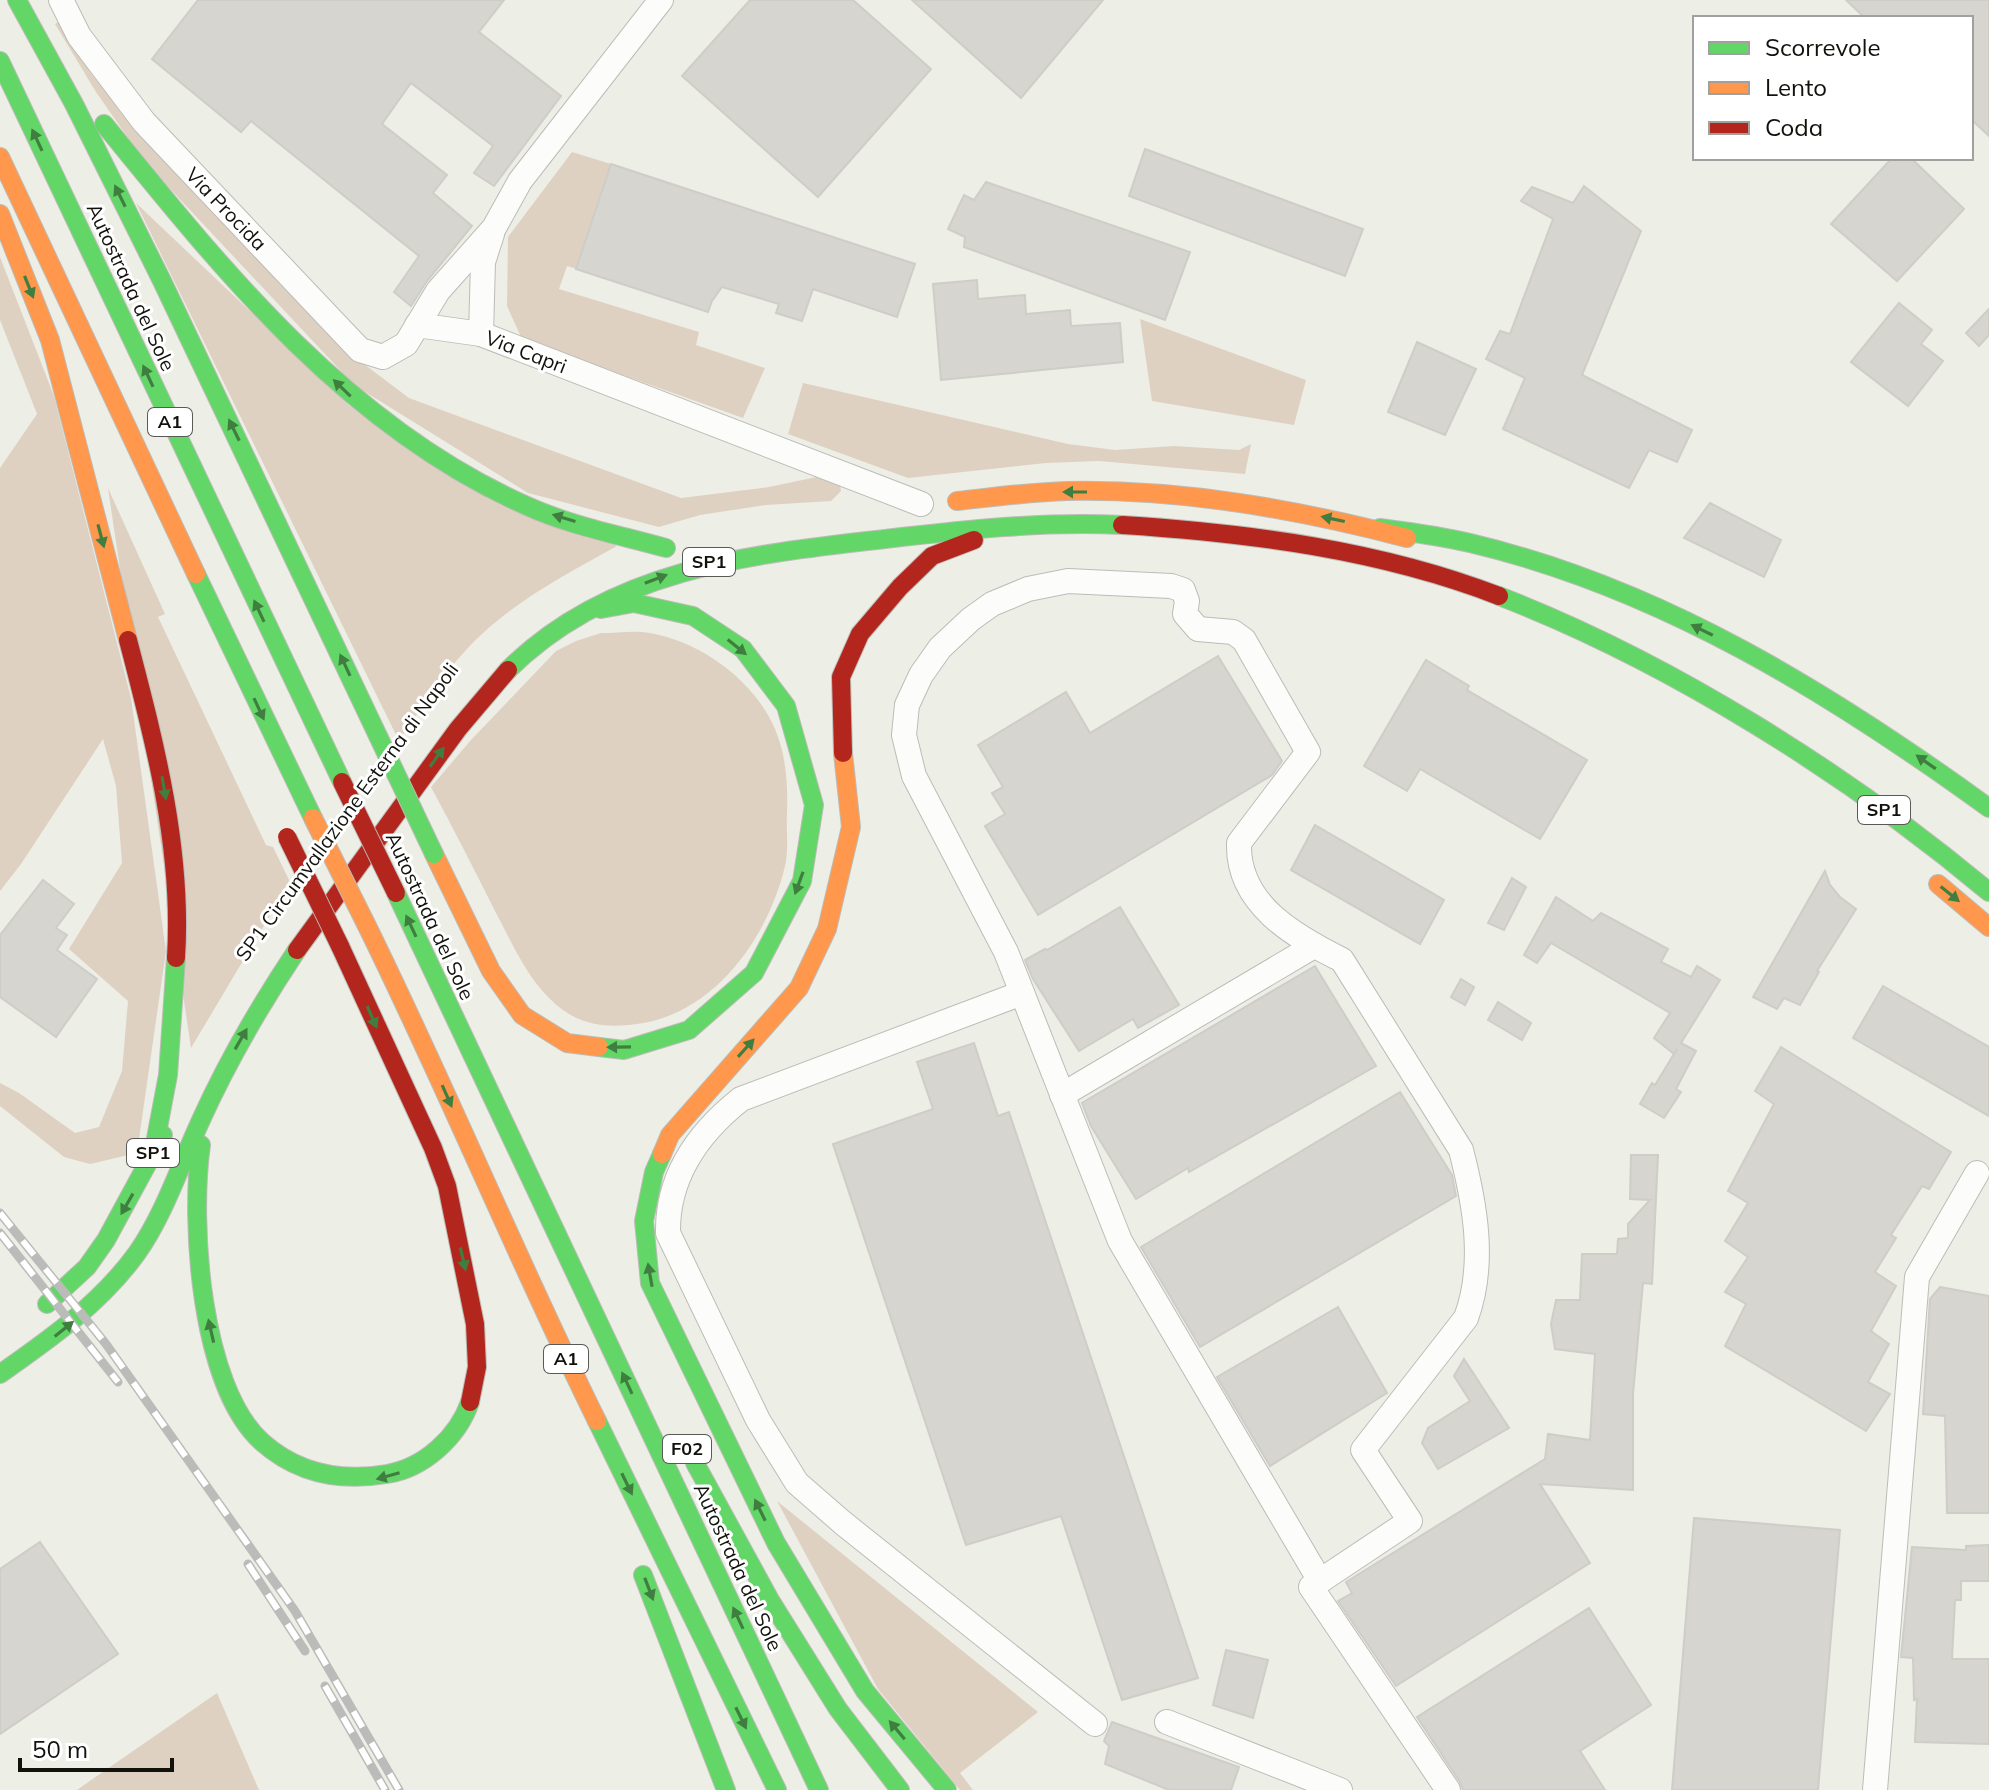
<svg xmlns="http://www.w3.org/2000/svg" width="1989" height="1790" font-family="Mulish,sans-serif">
  <rect width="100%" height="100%" fill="#edeee6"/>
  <g fill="#dfd1c2">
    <polygon points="58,22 92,75 135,128 356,358 409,398 681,498 769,487 826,475 840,483 841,491 831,501 766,505 700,515 659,527 528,493 354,385 144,161 96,92 55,24"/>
    <polygon points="572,152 611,164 577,269 567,266 559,289 699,332 696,345 765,368 743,418 522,339 507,306 508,237"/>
    <path d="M136,203L350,406L617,546C570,572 522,597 482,634C449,664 424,705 399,741Z"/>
    <polygon points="0,257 54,396 131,698 166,951 137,1153 90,1164 64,1157 0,1106 0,1083 19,1093 75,1133 99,1127 122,1071 128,1001 69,949 122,863 116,786 103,739 21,864 0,891 0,468 37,414 0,320"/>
    <polygon points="1140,319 1306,380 1294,425 1152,401"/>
    <polygon points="803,383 1068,444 1115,450 1174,446 1239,450 1251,444 1245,474 1099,461 1046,463 908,478 788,434"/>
    <polygon points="108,488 165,614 158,617 266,845 273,847 290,882 191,1048"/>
    <path d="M601,633C617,633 635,630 650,633C701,642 754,680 775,729C786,755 788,784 787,812C786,829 789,850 785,866C768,938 714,1014 637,1024C603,1029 574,1024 549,998C525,974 511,941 495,911C474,869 453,828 431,787L470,741L556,651L576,641Z"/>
    <polygon points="777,1501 1038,1712 960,1773 973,1790 960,1790 878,1689"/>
    <polygon points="217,1693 259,1790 77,1790 94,1778"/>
  </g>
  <g fill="#d6d5cf" stroke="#cecdc7" stroke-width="2">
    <polygon points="198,0 504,0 479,32 561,96 494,186 474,173 493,146 411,83 382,124 447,175 433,193 472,226 427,281 411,306 394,292 419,256 251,121 241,132 152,59"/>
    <polygon points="750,0 853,0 931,69 818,197 682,76"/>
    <polygon points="912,0 1103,0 1021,98"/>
    <polygon points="1846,0 1989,0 1989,136 1971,119 1971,18 1865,18"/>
    <polygon points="1145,149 1363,229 1345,276 1129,196"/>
    <polygon points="1892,158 1911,158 1964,209 1897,281 1831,224"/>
    <polygon points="611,164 915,264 897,317 813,289 802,321 776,313 779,304 722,287 712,301 708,312 576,269"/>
    <polygon points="986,182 1190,252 1165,320 964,247 965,237 948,229 964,195 974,200"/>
    <polygon points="1584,186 1641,231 1582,375 1692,430 1677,462 1649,450 1629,488 1503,429 1525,378 1486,359 1500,331 1510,334 1553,219 1521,201 1532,187 1573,203"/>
    <polygon points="977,280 978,299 1025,295 1026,314 1070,310 1071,326 1120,323 1123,362 941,380 933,284"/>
    <polygon points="1899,303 1932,330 1921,344 1943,361 1908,406 1851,362"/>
    <polygon points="1989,309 1989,335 1979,346 1966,333"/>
    <polygon points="1417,342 1476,369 1445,435 1388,412"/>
    <polygon points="1710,503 1781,540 1764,577 1684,538"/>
    <polygon points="1218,656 1282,761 1272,775 1038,915 985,826 1005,814 992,793 1003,787 978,745 1066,692 1090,733"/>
    <polygon points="1426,660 1469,686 1467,690 1587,760 1540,839 1420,769 1407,791 1364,766"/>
    <polygon points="1315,825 1444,900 1420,944 1291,870"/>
    <polygon points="1825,871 1830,885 1840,897 1856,909 1817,971 1819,972 1800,1005 1784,998 1777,1009 1753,997"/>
    <polygon points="1512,878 1526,887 1504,930 1488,923"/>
    <polygon points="43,880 74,904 56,928 67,935 57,950 97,979 56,1037 0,997 0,935"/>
    <polygon points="1556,897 1593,921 1601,913 1668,949 1661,962 1691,977 1697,966 1720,980 1681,1043 1696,1051 1676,1089 1681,1092 1664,1118 1640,1104 1652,1083 1655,1085 1677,1049 1674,1054 1654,1038 1670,1013 1551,943 1537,963 1524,955"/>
    <polygon points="1120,907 1179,1005 1138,1028 1133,1019 1079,1051 1033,979 1025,960 1045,949 1047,950"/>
    <polygon points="1315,966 1376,1066 1189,1172 1188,1168 1136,1199 1091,1126 1082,1103"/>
    <polygon points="1461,979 1474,987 1465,1005 1451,997"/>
    <polygon points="1883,986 1989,1047 1989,1116 1853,1038"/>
    <polygon points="1498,1002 1531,1023 1522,1040 1488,1020"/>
    <polygon points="974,1043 998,1116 1009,1112 1198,1678 1122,1700 1061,1516 966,1545 833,1144 933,1109 917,1062"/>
    <polygon points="1781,1047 1951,1152 1929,1189 1922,1186 1891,1235 1896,1238 1875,1272 1896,1286 1871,1331 1889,1344 1868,1382 1890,1394 1866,1431 1725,1346 1746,1304 1725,1292 1748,1257 1725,1241 1748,1203 1728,1191 1774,1104 1755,1091"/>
    <polygon points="1400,1092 1452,1175 1456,1196 1200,1347 1141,1247"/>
    <polygon points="1631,1155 1658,1155 1652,1284 1643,1283 1633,1394 1633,1490 1540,1484 1590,1563 1396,1686 1338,1601 1352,1593 1346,1582 1545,1459 1548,1434 1590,1440 1595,1354 1555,1349 1551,1324 1556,1300 1580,1300 1582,1254 1617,1254 1618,1239 1628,1238 1628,1224 1650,1200 1630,1199"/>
    <polygon points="1940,1287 1989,1296 1989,1513 1947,1513 1945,1416 1923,1414 1930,1299"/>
    <polygon points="1338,1307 1387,1393 1270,1466 1217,1377"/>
    <polygon points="1464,1359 1509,1428 1438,1469 1422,1443 1428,1428 1470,1401 1454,1376"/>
    <polygon points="1694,1518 1840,1530 1818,1790 1672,1790"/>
    <polygon points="40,1542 118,1654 0,1734 0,1569"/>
    <polygon points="1989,1545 1989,1581 1961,1581 1961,1600 1955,1600 1952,1659 1989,1659 1989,1744 1915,1742 1917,1699 1914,1700 1913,1658 1901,1657 1912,1547 1966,1550 1966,1546"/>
    <polygon points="1589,1608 1651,1705 1580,1751 1605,1790 1463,1790 1460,1782 1417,1717"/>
    <polygon points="1226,1650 1268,1660 1253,1718 1213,1705"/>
    <polygon points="1112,1722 1239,1767 1231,1790 1169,1790 1105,1764 1109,1746 1104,1741"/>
  </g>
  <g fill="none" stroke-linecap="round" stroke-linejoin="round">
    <g stroke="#bcbcb7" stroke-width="26">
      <g id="street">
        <polyline points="61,0 79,36 144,122 360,350 383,357 406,344 438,291 494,228 520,181 661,0"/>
        <polyline points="417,325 481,334 921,504"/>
        <polyline points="481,334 483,262 492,234"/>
        <path d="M1022,993L741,1099C698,1133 667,1177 668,1233L758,1420L797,1483L843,1523L1095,1724"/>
        <polyline points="1062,1095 1314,946"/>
        <path d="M1320,1581L1120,1241L1006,952L914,776L904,735L907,705L921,675L940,648L971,619L992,604L1028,589L1068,581L1171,586L1183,590L1187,601L1185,614L1198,629L1233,632L1244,640L1308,752L1239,843C1237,904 1294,936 1342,960L1461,1150C1475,1204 1486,1264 1466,1318L1363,1450L1410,1521L1311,1587L1448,1790"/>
        <polyline points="1167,1722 1340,1790"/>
        <polyline points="1875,1790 1917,1277 1977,1173"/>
      </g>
    </g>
    <g stroke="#bcbcb7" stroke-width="20">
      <g id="fast">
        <polyline points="17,0 74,104 162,281 378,736"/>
        <polyline points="0,61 342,782"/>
        <path d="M104,124C224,272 348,427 527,506C571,526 620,535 666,548"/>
        <path d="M1380,528C1410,532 1441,536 1470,543C1661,588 1832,694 1989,808"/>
        <polyline points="196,574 313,818"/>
        <path d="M1499,596C1670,662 1849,775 1989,892"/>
        <path d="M508,670C609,569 751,554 885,539C964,530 1042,521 1122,525"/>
        <polyline points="396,893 819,1790"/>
        <polyline points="599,1047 624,1050 689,1030 754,973 802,881 814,805 786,706 743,649 693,616 634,603 601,609"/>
        <path d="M201,1145C190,1222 200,1386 262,1442C298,1474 340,1482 387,1474C424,1468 458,1437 470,1402"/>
        <polyline points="153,1154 168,1075 176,958"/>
        <polyline points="662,1154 654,1172 644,1221 650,1283 776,1543 865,1691 947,1790"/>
        <polyline points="47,1304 87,1267 106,1240 163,1135"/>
        <path d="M0,1374C50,1339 101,1303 137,1253C164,1215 181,1163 201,1120C228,1060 261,1004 297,950"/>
        <polyline points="597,1421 777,1790"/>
        <polyline points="695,1463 770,1600 838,1709 900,1790"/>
        <polyline points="643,1575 726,1790"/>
      </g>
    </g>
    <g stroke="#bcbcb7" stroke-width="20">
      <g id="slow">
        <polyline points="0,157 196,574"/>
        <polyline points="0,214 50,340 128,640"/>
        <path d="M957,501C994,497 1030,492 1067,491C1183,489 1296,509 1407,538"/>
        <polyline points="434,854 491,971 522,1015 567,1043 599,1047"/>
        <polyline points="1938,884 1989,927"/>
        <path d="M366,924C447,1088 516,1257 597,1421"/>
        <polyline points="662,1154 670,1135 799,988 827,929 851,827 843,753"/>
      </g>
    </g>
    <g stroke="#bcbcb7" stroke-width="20">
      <g id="jam">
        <path d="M1122,525C1249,533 1380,550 1499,596"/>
        <path d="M128,640C155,743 183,850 176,958"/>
        <polyline points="843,753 841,677 860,634 900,587 932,556 974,540"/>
        <polyline points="340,946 433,1148 447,1186 475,1324 477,1367 470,1402"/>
        <polyline points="297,950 458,729 508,670"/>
      </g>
    </g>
    <use href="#street" stroke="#fcfcfb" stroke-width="24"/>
    <use href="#fast" stroke="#63d668" stroke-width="18"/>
    <use href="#slow" stroke="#ff974d" stroke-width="18"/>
    <use href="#jam" stroke="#b3261e" stroke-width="18"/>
    <g stroke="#bbbbb9" stroke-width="9">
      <g id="rail">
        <polyline points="0,1213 106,1344 295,1611 399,1790"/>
        <polyline points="0,1233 118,1382"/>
        <polyline points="248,1564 305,1651"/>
        <polyline points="325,1686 385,1790"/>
      </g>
    </g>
    <use href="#rail" stroke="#fff" stroke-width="6" stroke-dasharray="18" stroke-linecap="butt"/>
    <g stroke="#bcbcb7" stroke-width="20" stroke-linecap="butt">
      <polyline id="fast-bridge" points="378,736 434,854"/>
    </g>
    <g stroke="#bcbcb7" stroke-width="20" stroke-linecap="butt">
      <polyline id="slow-bridge" points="313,818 366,924"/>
    </g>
    <g stroke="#bcbcb7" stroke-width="20" stroke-linecap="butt">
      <g id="jam-bridge">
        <polyline points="342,782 396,893"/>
        <polyline points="287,837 340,946"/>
      </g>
    </g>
    <use href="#fast-bridge" stroke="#63d668" stroke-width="18"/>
    <use href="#slow-bridge" stroke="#ff974d" stroke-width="18"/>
    <use href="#jam-bridge" stroke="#b3261e" stroke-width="18"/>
  </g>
  <defs><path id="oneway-solid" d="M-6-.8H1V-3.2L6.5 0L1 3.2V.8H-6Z" transform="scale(2)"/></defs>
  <g fill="#3f7e3f">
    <use href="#oneway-solid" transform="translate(37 140) rotate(-115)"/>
    <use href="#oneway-solid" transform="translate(120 196) rotate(-116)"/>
    <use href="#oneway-solid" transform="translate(29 287) rotate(68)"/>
    <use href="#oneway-solid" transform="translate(148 376) rotate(-115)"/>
    <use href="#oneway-solid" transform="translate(342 388) rotate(-136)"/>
    <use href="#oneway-solid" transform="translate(234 430) rotate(-116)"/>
    <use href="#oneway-solid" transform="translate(1075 492) rotate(180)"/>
    <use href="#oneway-solid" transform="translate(564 518) rotate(-163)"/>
    <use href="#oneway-solid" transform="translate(1333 519) rotate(-168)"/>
    <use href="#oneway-solid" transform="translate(101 536) rotate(75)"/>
    <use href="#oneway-solid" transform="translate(656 579) rotate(-21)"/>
    <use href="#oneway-solid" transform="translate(259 611) rotate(-115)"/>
    <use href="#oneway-solid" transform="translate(1702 630) rotate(-154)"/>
    <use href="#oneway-solid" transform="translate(737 647) rotate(39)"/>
    <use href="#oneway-solid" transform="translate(345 665) rotate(-115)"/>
    <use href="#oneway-solid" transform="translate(259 709) rotate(65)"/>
    <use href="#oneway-solid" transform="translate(437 757) rotate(-54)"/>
    <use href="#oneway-solid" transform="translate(1926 762) rotate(-145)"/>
    <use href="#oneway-solid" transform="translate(164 788) rotate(80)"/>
    <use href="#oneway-solid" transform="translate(799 883) rotate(110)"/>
    <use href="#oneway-solid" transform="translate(1950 894) rotate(39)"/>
    <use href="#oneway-solid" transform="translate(411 926) rotate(-115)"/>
    <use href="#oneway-solid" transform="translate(372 1017) rotate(66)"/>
    <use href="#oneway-solid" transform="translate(241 1039) rotate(-60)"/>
    <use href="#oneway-solid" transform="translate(619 1047) rotate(179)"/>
    <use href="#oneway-solid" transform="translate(746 1048) rotate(-48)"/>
    <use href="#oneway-solid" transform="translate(447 1096) rotate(66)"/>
    <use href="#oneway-solid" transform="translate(127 1204) rotate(120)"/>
    <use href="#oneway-solid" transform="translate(463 1259) rotate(77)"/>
    <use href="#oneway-solid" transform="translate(650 1275) rotate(-100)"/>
    <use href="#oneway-solid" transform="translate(64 1329) rotate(-39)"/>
    <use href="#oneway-solid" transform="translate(211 1331) rotate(-103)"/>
    <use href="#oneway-solid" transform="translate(627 1383) rotate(-115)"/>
    <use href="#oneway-solid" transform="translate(388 1476) rotate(164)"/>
    <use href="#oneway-solid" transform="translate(627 1484) rotate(64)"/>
    <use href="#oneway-solid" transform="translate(760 1510) rotate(-116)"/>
    <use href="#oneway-solid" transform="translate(649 1589) rotate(69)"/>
    <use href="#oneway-solid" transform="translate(738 1618) rotate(-115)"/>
    <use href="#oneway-solid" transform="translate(741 1718) rotate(64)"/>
    <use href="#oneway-solid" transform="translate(897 1730) rotate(-130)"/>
  </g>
  <g text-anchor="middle" stroke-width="6" stroke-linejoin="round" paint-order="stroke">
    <g fill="#fff" stroke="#595956" stroke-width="2">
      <rect x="148" y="408" width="44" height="28" rx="6"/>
      <rect x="683" y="548" width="52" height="28" rx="6"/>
      <rect x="1858" y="796" width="52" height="28" rx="6"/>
      <rect x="127" y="1139" width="52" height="28" rx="6"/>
      <rect x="544" y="1345" width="44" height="28" rx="6"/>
      <rect x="663" y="1435" width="48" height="28" rx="6"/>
    </g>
    <g font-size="18" font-weight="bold" fill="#12120d">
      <text x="170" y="428">A1</text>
      <text x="709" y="568">SP1</text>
      <text x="1884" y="816">SP1</text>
      <text x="153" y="1159">SP1</text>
      <text x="566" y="1365">A1</text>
      <text x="687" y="1455">F02</text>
    </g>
    <g font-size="20" fill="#12120d" stroke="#fff">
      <text transform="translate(226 209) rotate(46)" y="7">Via Procida</text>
      <text transform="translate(131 287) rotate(65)" y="7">Autostrada del Sole</text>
      <text transform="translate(526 352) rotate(21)" y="7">Via Capri</text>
      <text transform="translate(347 812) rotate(-54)" y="7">SP1 Circumvallazione Esterna di Napoli</text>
      <text transform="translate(430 916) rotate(65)" y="7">Autostrada del Sole</text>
      <text transform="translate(738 1567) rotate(65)" y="7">Autostrada del Sole</text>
    </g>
  </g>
  <rect x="1693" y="16" width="280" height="144" fill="#ffffff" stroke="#a0a09e" stroke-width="2"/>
  <rect x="1709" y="42" width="40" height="12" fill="#63d668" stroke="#a0a09e" stroke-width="2"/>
  <text x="1765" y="56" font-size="24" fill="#12120d">Scorrevole</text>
  <rect x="1709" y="82" width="40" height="12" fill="#ff974d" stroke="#a0a09e" stroke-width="2"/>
  <text x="1765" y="96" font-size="24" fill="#12120d">Lento</text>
  <rect x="1709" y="122" width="40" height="12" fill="#b3261e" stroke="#a0a09e" stroke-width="2"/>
  <text x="1765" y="136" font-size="24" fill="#12120d">Coda</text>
  <path d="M20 1758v12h152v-12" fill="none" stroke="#12120d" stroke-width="4"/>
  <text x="32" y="1758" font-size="24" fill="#12120d" stroke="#ffffff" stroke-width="6" paint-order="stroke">50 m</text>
</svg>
